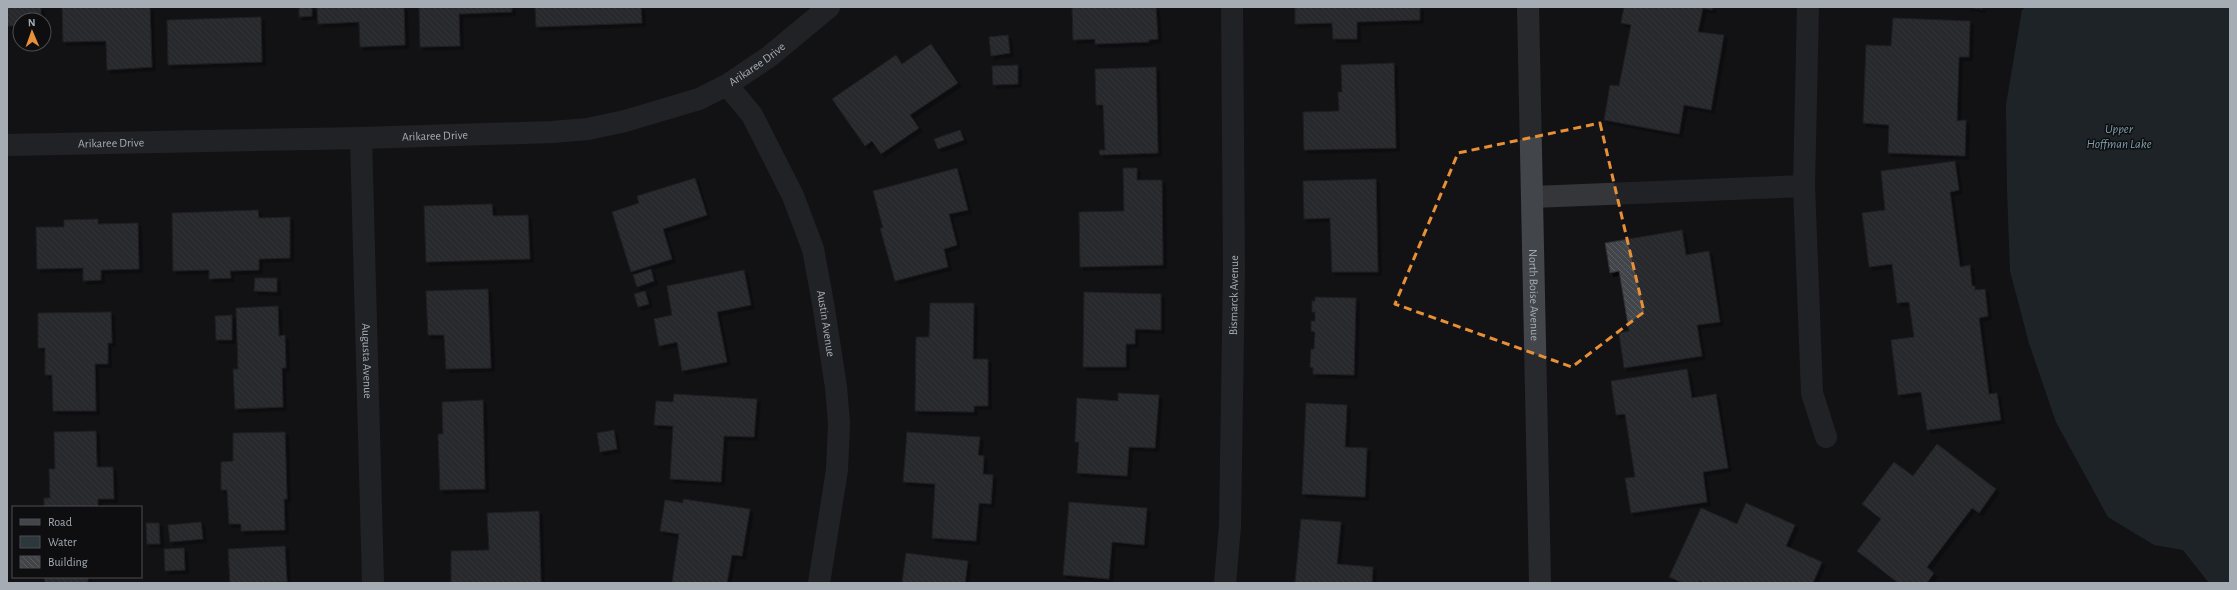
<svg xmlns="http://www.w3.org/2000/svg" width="2237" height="590" font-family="'Alegreya Sans',sans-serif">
  <defs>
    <pattern id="building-back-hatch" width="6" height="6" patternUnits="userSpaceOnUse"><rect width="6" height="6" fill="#424448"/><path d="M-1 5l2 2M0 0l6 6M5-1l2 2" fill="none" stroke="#5a5c60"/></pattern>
    <filter id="shadow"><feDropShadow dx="3.5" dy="3.5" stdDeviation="0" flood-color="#0009"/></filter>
  </defs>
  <rect width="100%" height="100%" fill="#131315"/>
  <polygon fill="#2d383d" points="2026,7 2230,7 2230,583 2209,583 2183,550 2154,545 2108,517 2056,422 2029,343 2010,271 2007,188 2006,105 2022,10"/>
  <g fill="url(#building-back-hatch)" stroke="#2d2e31" filter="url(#shadow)">
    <polygon points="7,7 41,7 41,20 20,20 20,26 7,26"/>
    <polygon points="62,7 150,7 152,67 107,70 106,41 63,42"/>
    <polygon points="299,7 312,7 312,16 299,17"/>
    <polygon points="317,7 404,7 405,45 360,47 359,22 318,24"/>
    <polygon points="419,7 512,7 512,12 459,14 460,46 420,47"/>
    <polygon points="535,7 641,7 642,23 536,27"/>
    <polygon points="1072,7 1156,7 1158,39 1149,40 1149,42 1095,44 1095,39 1073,40"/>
    <polygon points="1295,7 1420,7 1420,20 1357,22 1357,39 1333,39 1332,23 1295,24"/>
    <polygon points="1624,7 1713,7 1712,10 1703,8 1698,32 1724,35 1711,110 1684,105 1679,134 1604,120 1610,85 1619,86 1631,25 1621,23"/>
    <polygon points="1967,7 1983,7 1982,9"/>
    <polygon points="261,17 262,62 168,65 167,20"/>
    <polygon points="1893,18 1970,21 1969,57 1959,57 1957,121 1966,120 1965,156 1888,153 1889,125 1863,123 1866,45 1891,46"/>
    <polygon points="1008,35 1010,53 991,56 989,37"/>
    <polygon points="931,44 958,83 910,115 919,128 881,154 872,141 865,146 832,99 896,55 902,64"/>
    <polygon points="1394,63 1396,148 1304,150 1303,112 1339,111 1338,92 1342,92 1341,65"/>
    <polygon points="1018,65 1018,84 993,85 992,66"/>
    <polygon points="1156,67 1158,153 1100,155 1099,150 1105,150 1103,105 1096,105 1095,69"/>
    <polygon points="960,130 964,140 938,149 934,139"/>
    <polygon points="1955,161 1959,190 1950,192 1960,267 1970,265 1972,286 1975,286 1975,290 1985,289 1988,316 1979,318 1989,394 1997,393 2001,420 1927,430 1921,392 1898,395 1891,340 1914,337 1909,302 1897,303 1892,264 1869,267 1862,213 1885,210 1881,171"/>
    <polygon points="957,168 968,210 949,214 957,245 944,249 948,267 895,281 880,228 883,228 873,191"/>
    <polygon points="1123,168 1137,168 1137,180 1162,180 1163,265 1080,267 1079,212 1124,211"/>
    <polygon points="695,178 707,215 663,229 672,259 631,272 612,212 639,203 637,196"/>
    <polygon points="1376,179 1378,272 1332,272 1330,218 1304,219 1303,181"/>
    <polygon points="492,204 493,216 528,215 530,259 426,262 424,206"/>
    <polygon points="258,210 259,218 290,217 290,258 259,259 259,270 230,271 231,278 209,279 209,270 173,271 172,213"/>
    <polygon points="98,219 98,224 138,223 139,269 101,270 101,280 83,281 83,268 37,269 36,227 64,227 64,220"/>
    <polygon points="1682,230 1686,255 1709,251 1720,322 1697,325 1702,356 1624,368 1619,333 1629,331 1619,271 1610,273 1605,243"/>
    <polygon points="651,269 654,281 637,287 633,275"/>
    <polygon points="744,270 751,305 717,312 727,362 682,371 677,342 659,346 654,319 672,315 667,286"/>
    <polygon points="255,278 277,278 277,292 254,291"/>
    <polygon points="488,289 491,368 446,369 444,335 428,335 426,291"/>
    <polygon points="645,291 649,304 638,307 634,294"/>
    <polygon points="1084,292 1161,294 1161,330 1135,329 1135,344 1126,344 1126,367 1083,367"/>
    <polygon points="1315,297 1356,298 1354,375 1313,374 1313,368 1310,367 1311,349 1314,349 1315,332 1311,331 1311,321 1315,321 1315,312 1312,312 1312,301 1315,301"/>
    <polygon points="930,303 974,303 973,359 988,359 988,406 974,406 974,412 915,411 916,337 929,337"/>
    <polygon points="278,306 279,336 285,335 286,368 282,368 283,407 235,409 233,369 238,369 236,308"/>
    <polygon points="111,312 112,343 108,343 108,364 95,364 96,411 53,411 52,375 45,375 45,348 38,348 38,313"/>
    <polygon points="232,315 232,340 216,340 215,316"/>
    <polygon points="1687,369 1692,398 1716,394 1728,468 1703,472 1707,502 1631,513 1625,478 1635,477 1625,414 1616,415 1611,381"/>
    <polygon points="1118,393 1159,395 1155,448 1129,447 1127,476 1077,473 1079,442 1075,442 1077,398 1118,401"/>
    <polygon points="674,394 757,399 754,437 724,436 721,482 670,479 673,426 654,425 656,401 673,402"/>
    <polygon points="483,400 485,489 440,490 438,434 443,434 442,402"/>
    <polygon points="1306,403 1347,405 1345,447 1367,448 1365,497 1302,494"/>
    <polygon points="614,430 617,449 600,452 597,433"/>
    <polygon points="96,431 97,467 113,467 114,499 98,499 98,507 44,507 44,498 50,498 49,469 55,469 54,432"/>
    <polygon points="285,432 287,499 284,499 285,530 241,531 241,524 229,524 227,490 221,490 221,462 233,461 233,433"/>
    <polygon points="907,432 980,437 978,455 984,456 983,474 993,475 991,504 979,503 976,541 932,538 935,484 903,482"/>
    <polygon points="1937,444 1996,489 1979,513 1972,508 1927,567 1934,573 1927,583 1898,583 1857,551 1881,519 1862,504 1894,462 1913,476"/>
    <polygon points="683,499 750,509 742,556 732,555 727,583 672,583 679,534 660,531 665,500 683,503"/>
    <polygon points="1069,502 1147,508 1144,545 1112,542 1109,579 1063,575"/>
    <polygon points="1746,503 1795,525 1786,546 1822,562 1813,583 1704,583 1699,581 1698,583 1683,583 1669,577 1701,508 1737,524"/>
    <polygon points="539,511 541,583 451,583 451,551 489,550 487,513"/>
    <polygon points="1301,519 1341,522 1337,564 1373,567 1372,583 1295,583"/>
    <polygon points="201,522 203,539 170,542 168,525"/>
    <polygon points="146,523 159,523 160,544 147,544"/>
    <polygon points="285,546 287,582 230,583 228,549"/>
    <polygon points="184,548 185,570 165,571 164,549"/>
    <polygon points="906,553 968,561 965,583 902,583"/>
    <polygon points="44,577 88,577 88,583 45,583"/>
  </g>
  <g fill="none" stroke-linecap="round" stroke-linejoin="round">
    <g stroke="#343639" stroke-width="22">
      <polyline points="1808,7 1804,186 1812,393 1826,437"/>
      <path id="s1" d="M727,85L752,115L793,196L813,249L823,303L836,387L839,423L837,470L819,583"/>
      <path id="s2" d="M361,138L373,583"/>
      <path id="s3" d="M7,145L361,138L552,132L588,129L625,121L699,99L727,85L770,56L829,7"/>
      <polyline points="1533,197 1804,186"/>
      <path id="s4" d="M1225,583L1230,526L1234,269L1232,7"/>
    </g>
    <path stroke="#424549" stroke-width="22" id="s5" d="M1528,7L1540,583"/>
  </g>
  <path d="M0 0H2237V590H0ZM1600,123L1644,312L1572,367L1395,304L1458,153Z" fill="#131315" fill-opacity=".55" fill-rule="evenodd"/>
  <path fill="none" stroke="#e89037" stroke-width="3" stroke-dasharray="8 5" stroke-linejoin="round" d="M1600,123L1644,312L1572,367L1395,304L1458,153Z"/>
  <g text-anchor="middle" stroke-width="3" stroke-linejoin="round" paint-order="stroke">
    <g font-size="12" fill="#a5acb4" stroke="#0e0e10">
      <text dy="4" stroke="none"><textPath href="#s3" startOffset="764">Arikaree Drive</textPath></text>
      <text dy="4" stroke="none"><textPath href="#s3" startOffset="428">Arikaree Drive</textPath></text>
      <text dy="4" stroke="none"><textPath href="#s3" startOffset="104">Arikaree Drive</textPath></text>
      <text dy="4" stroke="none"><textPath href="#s4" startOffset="288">Bismarck Avenue</textPath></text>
      <text dy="4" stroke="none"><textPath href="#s5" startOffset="288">North Boise Avenue</textPath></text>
      <text dy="4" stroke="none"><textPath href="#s1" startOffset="262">Austin Avenue</textPath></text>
      <text dy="4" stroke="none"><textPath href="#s2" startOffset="223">Augusta Avenue</textPath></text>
    </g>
    <g font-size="13" font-style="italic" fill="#7e9fae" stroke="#0e0e10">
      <text x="2119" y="133">Upper<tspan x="2119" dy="15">Hoffman Lake</tspan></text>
    </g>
  </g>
  <rect width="2237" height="590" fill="none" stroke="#a5acb4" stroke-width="16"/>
  <rect x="12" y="506" width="130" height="72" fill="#0e0e10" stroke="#4a4d52"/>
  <rect x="20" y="519" width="20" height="6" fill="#424549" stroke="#4a4d52"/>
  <text x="48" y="526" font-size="12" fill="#a5acb4">Road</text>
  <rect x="20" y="536" width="20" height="12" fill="#2d383d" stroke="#4a4d52"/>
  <text x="48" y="546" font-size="12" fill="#a5acb4">Water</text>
  <rect x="20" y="556" width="20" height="12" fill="url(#building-back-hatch)" stroke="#4a4d52"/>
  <text x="48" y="566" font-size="12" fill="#a5acb4">Building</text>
  <g transform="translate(32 32) rotate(358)"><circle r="19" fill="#0e0e10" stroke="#4a4d52"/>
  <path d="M0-3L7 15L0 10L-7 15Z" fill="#e89037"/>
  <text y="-6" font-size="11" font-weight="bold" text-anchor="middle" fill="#a5acb4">N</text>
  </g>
</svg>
